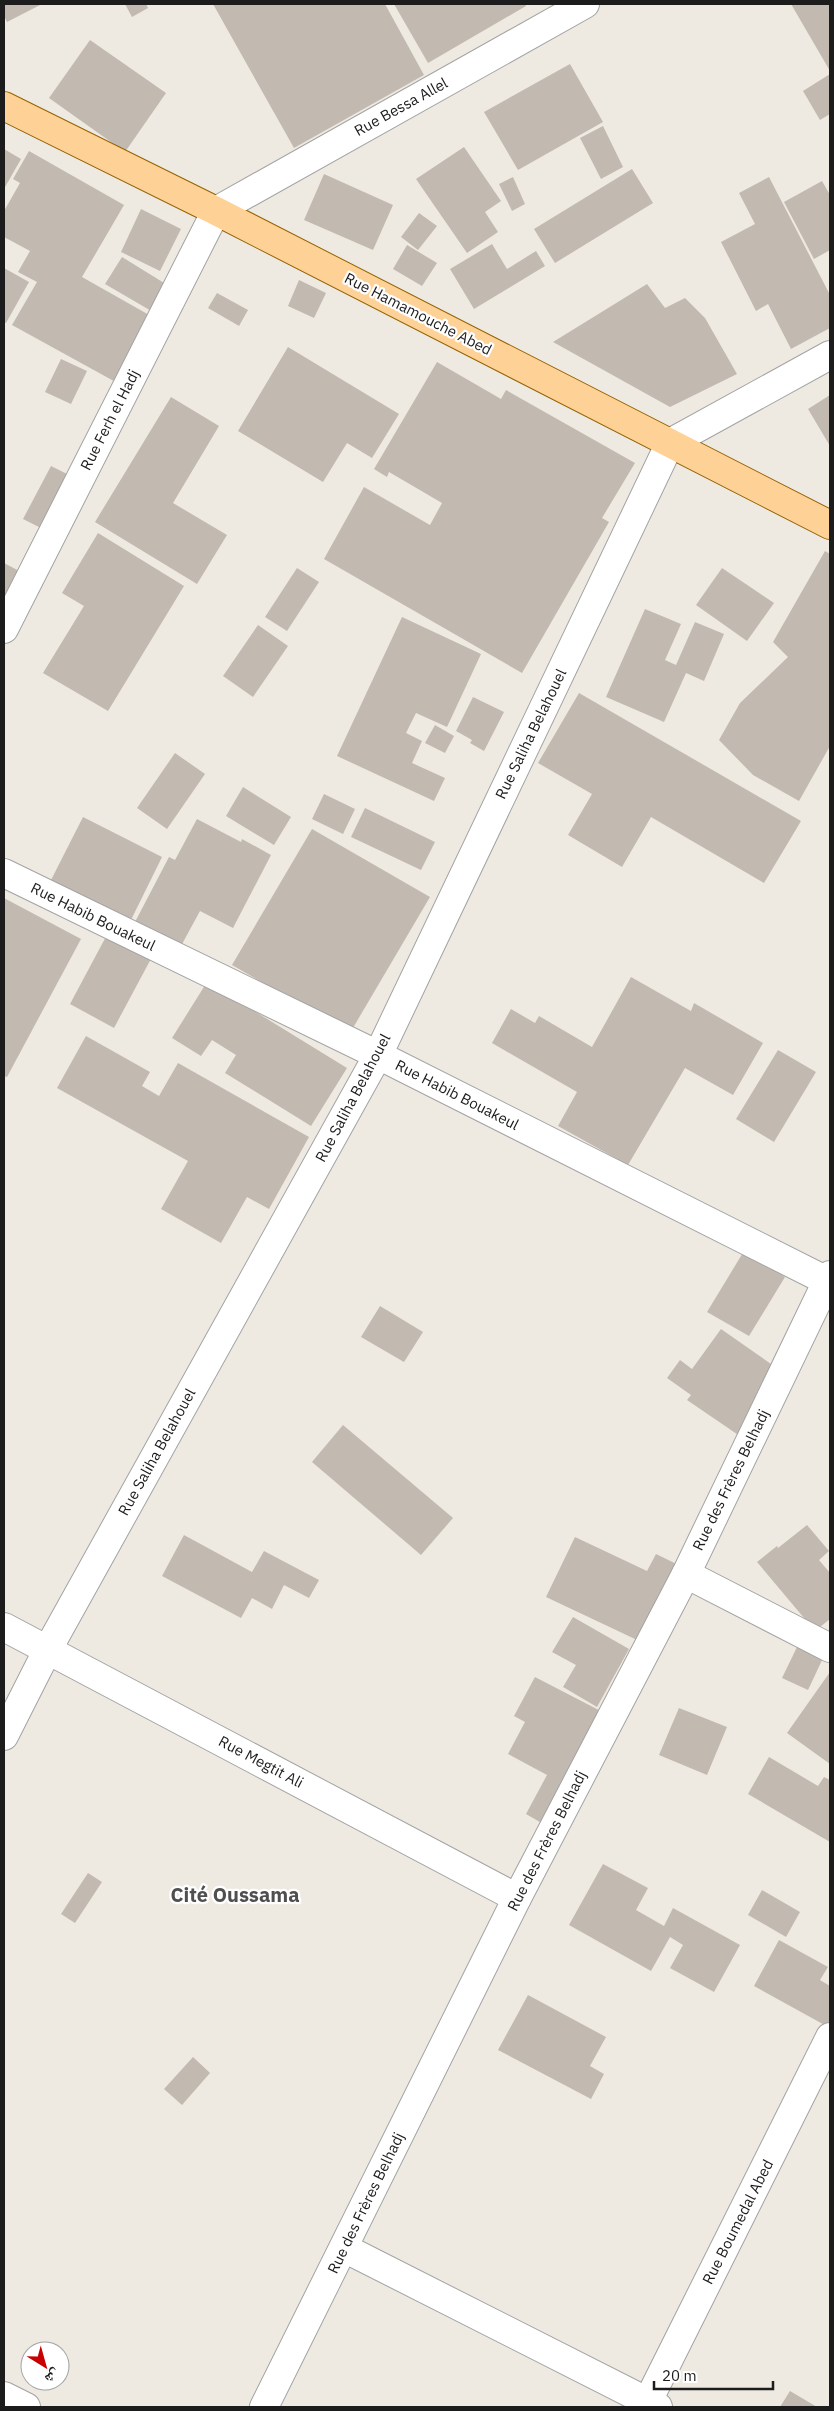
<svg xmlns="http://www.w3.org/2000/svg" width="834" height="2411" font-family="'IBM Plex Sans','Noto Naskh Arabic',sans-serif">
  <rect width="100%" height="100%" fill="#eeeae2"/>
  <g fill="#c2b9b1">
    <polygon points="4,4 42,4 7,22 4,16"/>
    <polygon points="125,4 146,4 148,8 132,17"/>
    <polygon points="213,4 385,4 424,75 294,148"/>
    <polygon points="394,4 525,4 526,6 428,63"/>
    <polygon points="791,4 830,4 830,71"/>
    <polygon points="90,40 166,93 125,152 49,98"/>
    <polygon points="570,64 603,122 518,170 484,112"/>
    <polygon points="830,74 830,114 820,120 803,91"/>
    <polygon points="603,126 623,167 601,179 580,138"/>
    <polygon points="464,147 501,201 485,212 498,232 467,253 416,179"/>
    <polygon points="4,149 21,159 4,189"/>
    <polygon points="29,151 124,205 82,277 158,320 121,385 12,325 37,282 18,272 30,251 4,237 4,211 20,183 13,179"/>
    <polygon points="632,169 653,203 555,263 534,229"/>
    <polygon points="324,174 393,205 373,250 304,220"/>
    <polygon points="513,177 525,204 512,211 499,184"/>
    <polygon points="769,177 830,295 830,328 791,349 768,304 756,311 721,242 755,224 739,193"/>
    <polygon points="822,181 830,195 830,250 814,259 784,202"/>
    <polygon points="141,209 181,229 160,271 121,252"/>
    <polygon points="419,213 437,226 418,250 401,237"/>
    <polygon points="492,244 507,269 536,251 545,266 474,309 450,269"/>
    <polygon points="407,245 437,263 422,286 393,269"/>
    <polygon points="122,257 169,286 153,312 105,284"/>
    <polygon points="4,268 29,282 6,323 4,322"/>
    <polygon points="299,280 326,293 314,318 288,306"/>
    <polygon points="647,284 665,308 685,298 705,318 737,374 670,407 553,342"/>
    <polygon points="217,293 248,310 239,326 208,308"/>
    <polygon points="288,347 399,414 372,458 347,443 323,482 238,431"/>
    <polygon points="61,359 87,371 71,404 45,392"/>
    <polygon points="437,362 501,399 506,390 635,463 602,518 609,522 522,673 324,559 364,487 430,525 442,503 389,472 387,477 374,469"/>
    <polygon points="830,395 830,446 808,409"/>
    <polygon points="171,397 219,426 173,503 227,535 197,584 95,522"/>
    <polygon points="51,466 69,475 41,528 23,519"/>
    <polygon points="98,533 184,586 108,711 43,673 84,606 62,593"/>
    <polygon points="825,551 830,554 830,746 799,801 753,775 719,740 740,703 788,657 773,642"/>
    <polygon points="4,563 23,573 4,608"/>
    <polygon points="297,568 319,582 287,631 265,617"/>
    <polygon points="722,568 774,603 747,641 696,605"/>
    <polygon points="645,609 681,624 665,660 676,665 695,622 724,634 704,681 686,673 664,722 606,697"/>
    <polygon points="402,617 481,654 447,727 416,713 406,733 422,741 412,763 445,778 434,801 337,756"/>
    <polygon points="258,625 288,646 253,697 223,676"/>
    <polygon points="579,693 801,821 764,883 651,817 622,867 568,835 592,794 538,763"/>
    <polygon points="473,697 504,712 484,751 470,743 472,740 456,731"/>
    <polygon points="435,725 454,736 445,753 425,743"/>
    <polygon points="175,753 205,774 167,829 137,808"/>
    <polygon points="243,787 291,817 274,845 226,816"/>
    <polygon points="324,794 355,809 343,834 312,819"/>
    <polygon points="365,808 435,842 421,870 351,837"/>
    <polygon points="83,817 162,857 129,924 49,884"/>
    <polygon points="197,819 241,842 242,839 271,855 233,928 200,911 181,946 135,922 169,857 175,860"/>
    <polygon points="312,829 430,897 350,1033 232,965"/>
    <polygon points="4,898 81,939 7,1077 4,1076"/>
    <polygon points="109,931 153,955 114,1028 70,1004"/>
    <polygon points="631,977 691,1011 694,1003 763,1043 733,1095 685,1068 628,1165 558,1126 577,1092 492,1043 511,1009 535,1023 539,1016 592,1047"/>
    <polygon points="207,982 347,1068 311,1126 225,1073 236,1055 212,1040 201,1056 172,1038"/>
    <polygon points="86,1036 150,1072 142,1086 159,1096 178,1063 309,1137 269,1209 247,1197 221,1243 161,1209 188,1161 57,1088"/>
    <polygon points="778,1050 816,1072 774,1142 736,1119"/>
    <polygon points="744,1251 785,1277 749,1336 707,1312"/>
    <polygon points="380,1306 423,1332 404,1362 361,1337"/>
    <polygon points="721,1329 794,1380 750,1443 687,1400 691,1395 667,1378 680,1360 692,1369"/>
    <polygon points="343,1425 453,1518 421,1555 312,1462"/>
    <polygon points="807,1525 829,1551 819,1560 830,1573 830,1619 815,1631 757,1562 777,1546 778,1548"/>
    <polygon points="184,1535 252,1572 264,1551 319,1580 309,1598 284,1585 272,1609 252,1598 241,1618 162,1576"/>
    <polygon points="575,1537 647,1571 656,1554 691,1571 654,1648 546,1597"/>
    <polygon points="573,1617 629,1649 597,1707 563,1687 576,1665 552,1652"/>
    <polygon points="798,1645 823,1658 808,1690 782,1678"/>
    <polygon points="830,1672 830,1764 787,1733"/>
    <polygon points="535,1677 618,1720 545,1825 526,1814 547,1775 508,1754 525,1722 514,1716"/>
    <polygon points="679,1708 727,1727 707,1775 659,1755"/>
    <polygon points="769,1757 818,1786 824,1777 830,1780 830,1842 748,1794"/>
    <polygon points="603,1864 648,1888 636,1910 664,1926 673,1908 740,1945 714,1992 670,1968 683,1945 670,1937 651,1971 569,1925"/>
    <polygon points="88,1873 102,1882 75,1923 61,1914"/>
    <polygon points="762,1890 800,1912 786,1937 748,1915"/>
    <polygon points="779,1940 828,1967 820,1980 830,1986 830,2028 754,1986"/>
    <polygon points="528,1995 606,2037 590,2066 604,2074 591,2099 498,2050"/>
    <polygon points="193,2057 210,2073 182,2105 164,2089"/>
    <polygon points="790,2391 817,2407 780,2407"/>
  </g>
  <g fill="none" stroke-linecap="round" stroke-linejoin="round">
    <g stroke="#a3a3a3" stroke-width="30">
      <g id="minor">
        <polyline points="4,629 216,211 585,4"/>
        <polyline points="4,873 378,1055 827,1281"/>
        <polyline points="686,1574 830,1648"/>
        <polyline points="4,1627 517,1898"/>
        <polyline points="4,1736 48,1649 378,1055 670,443 830,355"/>
        <polyline points="344,2248 658,2407"/>
        <polyline points="4,2396 26,2407"/>
        <polyline points="264,2407 517,1898 686,1574 830,1275"/>
        <polyline points="645,2407 830,2037"/>
      </g>
    </g>
    <g stroke="#956300" stroke-width="30">
      <polyline id="major" points="4,106 216,211 830,525"/>
    </g>
    <use href="#minor" stroke="#fff" stroke-width="28"/>
    <use href="#major" stroke="#fed197" stroke-width="28"/>
  </g>
  <g text-anchor="middle" stroke-width="4.5" stroke-linejoin="round" paint-order="stroke">
    <g font-size="15" fill="#1c1c1c" stroke="#fff">
      <text transform="translate(401 107) rotate(-29)" y="5">Rue Bessa Allel</text>
      <text transform="translate(418 314) rotate(27)" y="5">Rue Hamamouche Abed</text>
      <text transform="translate(110 420) rotate(-63)" y="5">Rue Ferh el Hadj</text>
      <text transform="translate(531 734) rotate(-64)" y="5">Rue Saliha Belahouel</text>
      <text transform="translate(93 917) rotate(26)" y="5">Rue Habib Bouakeul</text>
      <text transform="translate(457 1095) rotate(27)" y="5">Rue Habib Bouakeul</text>
      <text transform="translate(353 1098) rotate(-62)" y="5">Rue Saliha Belahouel</text>
      <text transform="translate(157 1452) rotate(-61)" y="5">Rue Saliha Belahouel</text>
      <text transform="translate(731 1480) rotate(-64)" y="5">Rue des Frères Belhadj</text>
      <text transform="translate(261 1762) rotate(28)" y="5">Rue Megtit Ali</text>
      <text transform="translate(547 1841) rotate(-63)" y="5">Rue des Frères Belhadj</text>
      <text transform="translate(366 2203) rotate(-64)" y="5">Rue des Frères Belhadj</text>
      <text transform="translate(738 2222) rotate(-63)" y="5">Rue Boumedal Abed</text>
    </g>
    <g font-size="20" font-weight="bold" fill="#4f4f4f" stroke="#fff">
      <text x="235" y="1902">Cité Oussama</text>
    </g>
  </g>
  <rect width="834" height="2411" fill="none" stroke="#1c1c1c" stroke-width="10"/>
  <g transform="translate(45 2366) rotate(143)"><circle r="24" fill="#ffffff" stroke="#a4a4a4"/>
  <path d="M0-4L9 19L0 12L-9 19Z" fill="#c90001"/>
  <text y="-8" font-size="14" font-weight="bold" text-anchor="middle" fill="#1c1c1c">ش</text>
  </g>
  <path d="M654 2381v8h119v-8" fill="none" stroke="#1c1c1c" stroke-width="2.5"/>
  <text x="662" y="2381" font-size="15" fill="#1c1c1c" stroke="#ffffff" stroke-width="4" paint-order="stroke">20 m</text>
</svg>
